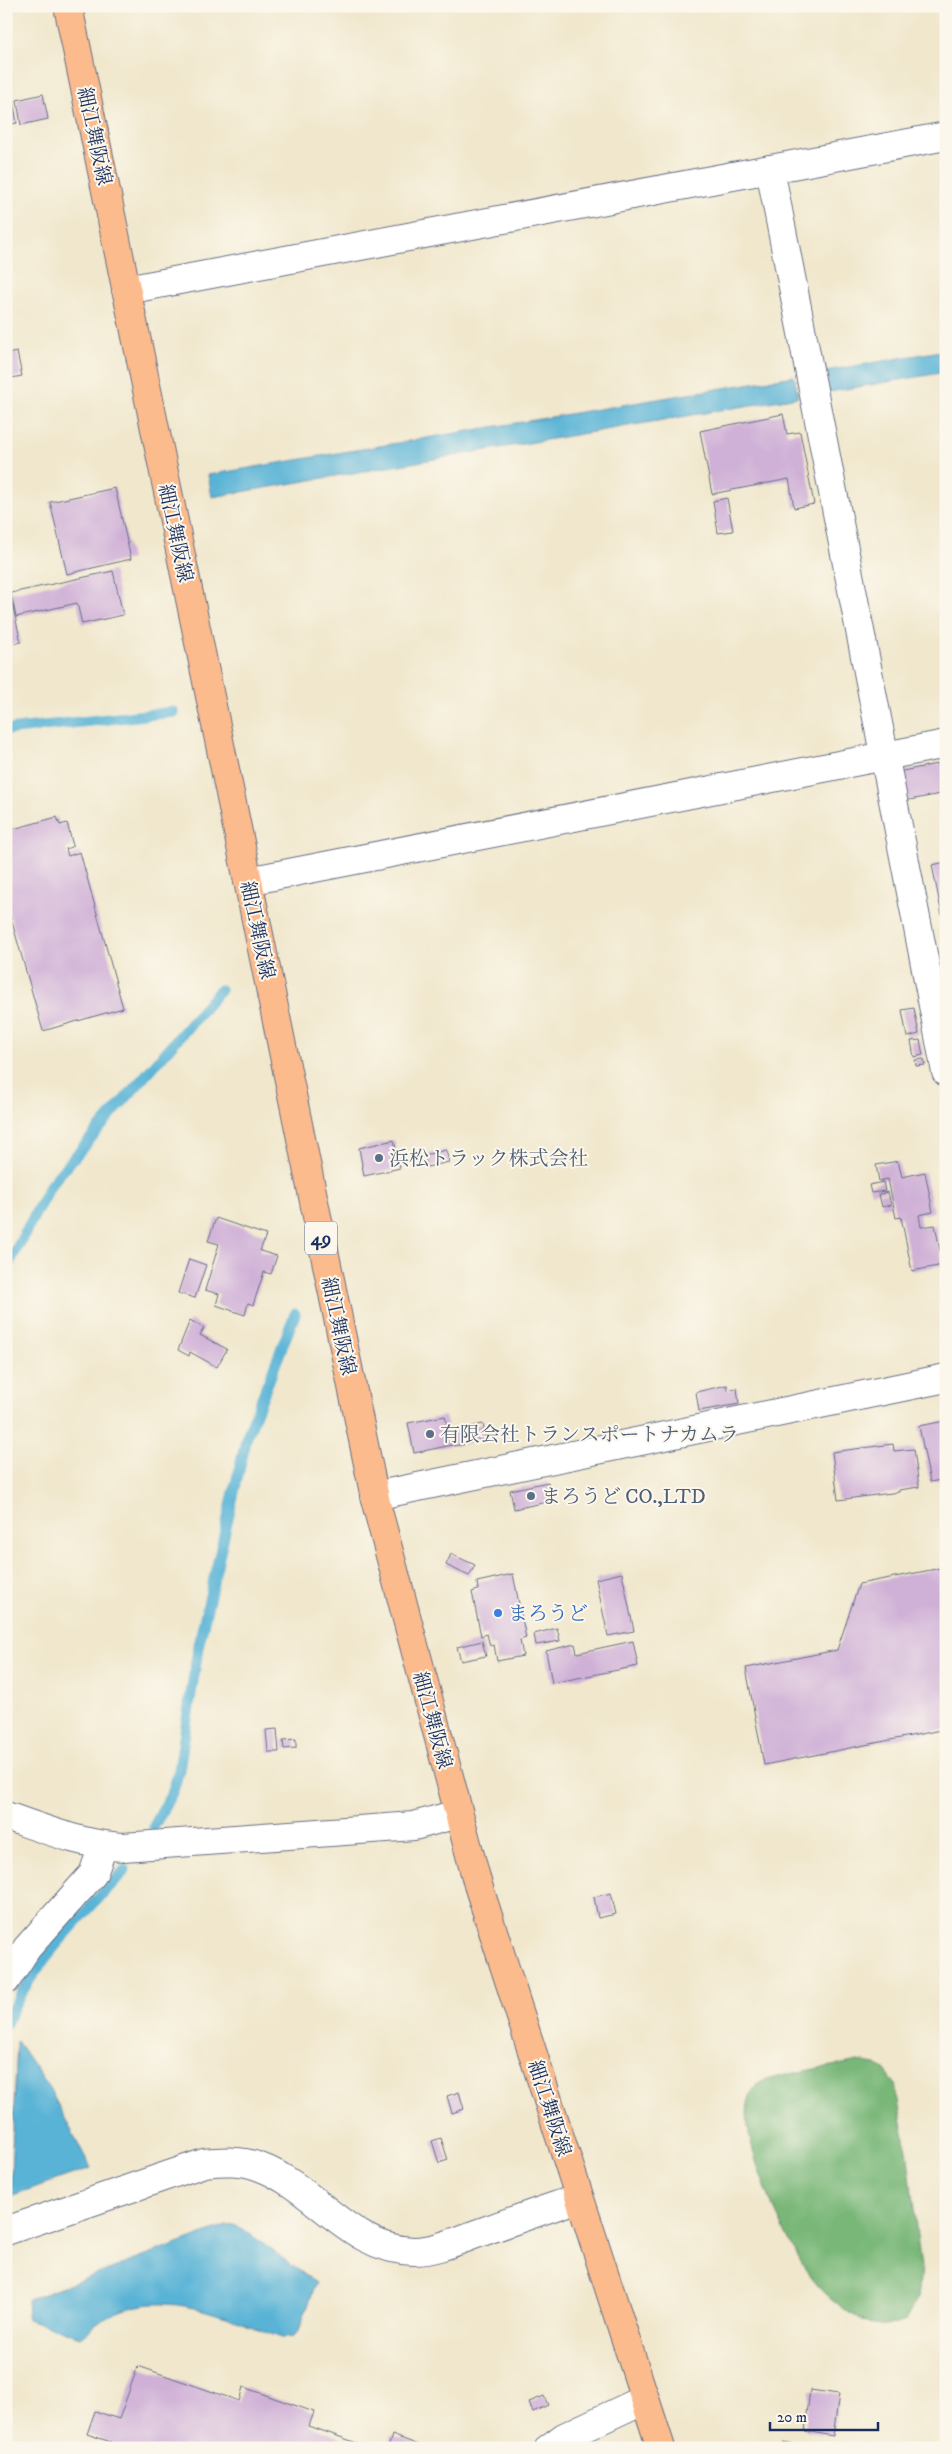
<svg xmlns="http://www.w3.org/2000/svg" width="952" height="2454" font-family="'IM FELL DW Pica','Noto Serif JP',serif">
  <rect width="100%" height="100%" fill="#fbf7ec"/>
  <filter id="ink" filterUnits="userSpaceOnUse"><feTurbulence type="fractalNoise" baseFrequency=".02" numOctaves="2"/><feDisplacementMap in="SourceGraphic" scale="10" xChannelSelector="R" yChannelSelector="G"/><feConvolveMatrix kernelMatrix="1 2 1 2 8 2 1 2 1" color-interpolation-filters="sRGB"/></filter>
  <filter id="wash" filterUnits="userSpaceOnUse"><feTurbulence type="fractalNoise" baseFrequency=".0096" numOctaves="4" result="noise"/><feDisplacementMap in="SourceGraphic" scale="20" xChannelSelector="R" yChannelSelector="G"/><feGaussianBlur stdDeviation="1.12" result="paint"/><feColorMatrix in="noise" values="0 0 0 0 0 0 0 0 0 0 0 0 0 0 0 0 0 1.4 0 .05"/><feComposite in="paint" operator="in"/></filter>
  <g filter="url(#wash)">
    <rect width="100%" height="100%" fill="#f0e7cc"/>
    <path fill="#79b778" stroke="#4a736b" d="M858,2061L875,2064L887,2072L895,2084L907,2150L921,2269L918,2298L906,2320C899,2322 888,2327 880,2326C857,2323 821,2293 808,2273C789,2245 720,2111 759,2084C774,2074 837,2066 858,2061Z"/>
    <g fill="#58b3d6" stroke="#3a719a">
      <polygon points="946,350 946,372 829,392 826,371"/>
      <polygon points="794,376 798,397 212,497 208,475"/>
      <polygon points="17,2041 48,2086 91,2168 10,2196"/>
      <path d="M234,2225L243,2229L316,2283L299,2330L293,2337L282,2338C233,2321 179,2292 126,2309C109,2314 94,2326 80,2337L27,2319L28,2300L226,2226Z"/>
    </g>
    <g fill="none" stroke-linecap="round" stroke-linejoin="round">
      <g stroke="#58b3d6" stroke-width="11">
        <polyline points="6,730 174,712"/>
        <polyline points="6,1269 51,1184 220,990"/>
        <polyline points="154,1826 173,1791 179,1770 199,1643 247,1436 295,1314"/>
        <path d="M6,2023C32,1962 81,1918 125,1870"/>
      </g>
    </g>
    <g id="blocks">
      <g fill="#cfb0d7">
        <polygon points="43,94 48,119 21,125 17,100"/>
        <polygon points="13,101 17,123 6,125 6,102"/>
        <polygon points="17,352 22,376 6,379 6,354"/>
        <polygon points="783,414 787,434 800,432 814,504 794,508 789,479 712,494 700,431"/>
        <polygon points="115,488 131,559 67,574 50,502"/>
        <polygon points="727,498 733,531 718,533 713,501"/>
        <polygon points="113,571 123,615 82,624 77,603 16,617 11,593"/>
        <polygon points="10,595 21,642 8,645 6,596"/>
        <polygon points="946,762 946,793 904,801 898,772"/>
        <polygon points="57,817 60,825 67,823 73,846 66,849 68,856 80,852 123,1008 43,1031 6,901 6,831"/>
        <polygon points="946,862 946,930 945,930 932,865"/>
        <polygon points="914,1008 919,1034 907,1037 902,1010"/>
        <polygon points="920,1040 923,1055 914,1057 911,1041"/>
        <polygon points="924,1059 925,1065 916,1066 915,1060"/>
        <polygon points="394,1140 400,1168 364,1176 359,1148"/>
        <polygon points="446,1150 449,1162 427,1167 424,1155"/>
        <polygon points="898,1161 902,1177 925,1172 933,1212 919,1215 921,1227 935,1225 943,1265 912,1271 901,1217 896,1218 888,1179 879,1181 876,1165"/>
        <polygon points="883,1182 885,1191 871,1193 869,1185"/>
        <polygon points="888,1192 891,1205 882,1207 879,1194"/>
        <polygon points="216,1218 266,1235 260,1251 277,1256 271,1274 264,1272 253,1305 248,1303 245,1315 216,1305 219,1294 205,1290 219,1244 208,1241"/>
        <polygon points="189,1259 206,1265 195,1298 178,1293"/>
        <polygon points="190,1320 204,1328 200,1335 227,1349 217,1367 190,1352 189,1356 178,1350"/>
        <polygon points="727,1385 727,1390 737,1388 739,1404 699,1411 696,1392"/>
        <polygon points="445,1416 452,1445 414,1453 408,1423"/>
        <polygon points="945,1421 946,1479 930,1482 919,1426"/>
        <polygon points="483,1424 486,1439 454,1446 451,1431"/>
        <polygon points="893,1444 894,1451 914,1449 919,1487 899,1490 899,1492 838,1500 832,1452"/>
        <polygon points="548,1482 552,1501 514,1509 510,1490"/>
        <polygon points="451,1554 475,1565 469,1576 446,1565"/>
        <polygon points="946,1567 946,1729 764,1765 746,1668 837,1650 859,1584"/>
        <polygon points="622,1573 634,1631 608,1636 596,1579"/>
        <polygon points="513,1574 526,1638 520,1640 523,1656 497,1661 494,1645 490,1646 487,1634 481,1636 472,1592 478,1590 477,1582"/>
        <polygon points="557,1628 560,1641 536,1645 534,1634"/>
        <polygon points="482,1641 486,1656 461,1661 457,1647"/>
        <polygon points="633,1641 638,1666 552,1683 546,1651 575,1644 577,1653"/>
        <polygon points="277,1729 279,1752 268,1752 266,1730"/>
        <polygon points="296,1739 296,1748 284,1749 283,1740"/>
        <polygon points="611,1893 616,1914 598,1918 594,1897"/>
        <polygon points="459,2092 464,2109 452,2113 447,2096"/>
        <polygon points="441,2138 448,2160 439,2163 432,2141"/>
        <polygon points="138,2366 239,2401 243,2387 314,2412 309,2426 371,2448 109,2448 111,2442 87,2434 95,2411 119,2419"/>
        <polygon points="810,2390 839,2394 833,2436 805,2431"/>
        <polygon points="544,2396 548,2405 533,2412 529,2402"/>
        <polygon points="392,2435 419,2445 418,2448 388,2448"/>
        <polygon points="783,2443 809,2447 809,2448 782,2448"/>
      </g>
    </g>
  </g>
  <g filter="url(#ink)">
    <use href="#blocks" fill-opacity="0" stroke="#666f84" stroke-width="1"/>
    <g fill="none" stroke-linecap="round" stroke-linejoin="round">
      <g stroke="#666f84" stroke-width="30">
        <g id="minor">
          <polyline points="770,169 946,1072"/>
          <polyline points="126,290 946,136"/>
          <polyline points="248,881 946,744"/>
          <polyline points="374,1496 946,1378"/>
          <path d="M6,1816C44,1829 83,1845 123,1847L414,1826L457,1814"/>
          <polyline points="6,1980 27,1948 93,1874 103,1846"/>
          <path d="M6,2231L204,2163C223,2161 242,2160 260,2167C316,2188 350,2250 414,2251C435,2251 459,2240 479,2233C512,2221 546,2209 579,2198"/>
          <polyline points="549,2448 564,2437 645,2399"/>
        </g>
      </g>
      <g stroke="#666f84" stroke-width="30">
        <polyline id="primary" points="68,6 376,1503 478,1885 661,2448"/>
      </g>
      <use href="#minor" stroke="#fff" stroke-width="28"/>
      <use href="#primary" stroke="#fbbb8d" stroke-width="28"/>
    </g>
  </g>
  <g fill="#5c6f8a" stroke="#fbf7ec" stroke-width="2">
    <circle cx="379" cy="1158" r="5"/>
    <circle cx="430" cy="1434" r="5"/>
    <circle cx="531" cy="1496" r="5"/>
  </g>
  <circle fill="#3f7fe0" stroke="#fbf7ec" stroke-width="2" cx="498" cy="1613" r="5"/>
  <g text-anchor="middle" stroke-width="4" stroke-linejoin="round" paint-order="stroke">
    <rect fill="#fbf7ec" stroke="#5e6b89" stroke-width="1" x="305" y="1221.5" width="32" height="33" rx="4"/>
    <g font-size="19" font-weight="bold" fill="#1b2f5e">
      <text x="321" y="1245">49</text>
    </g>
    <g font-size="20" fill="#1b2f5e" stroke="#fbf7ec">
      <text transform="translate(95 136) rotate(78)" y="7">細江舞阪線</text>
      <text transform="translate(176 533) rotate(78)" y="7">細江舞阪線</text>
      <text transform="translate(258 930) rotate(78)" y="7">細江舞阪線</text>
      <text transform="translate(339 1326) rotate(78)" y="7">細江舞阪線</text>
      <text transform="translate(433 1720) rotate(75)" y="7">細江舞阪線</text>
      <text transform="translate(550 2108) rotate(72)" y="7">細江舞阪線</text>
    </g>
    <g font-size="20" fill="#4e5e75" stroke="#fbf7ec" text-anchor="start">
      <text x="389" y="1165">浜松トラック株式会社</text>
      <text x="440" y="1441">有限会社トランスポートナカムラ</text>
      <text x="541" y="1503">まろうど CO.,LTD</text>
    </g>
    <g font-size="20" fill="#366cbe" stroke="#fbf7ec" text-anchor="start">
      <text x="508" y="1620">まろうど</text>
    </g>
  </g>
  <rect width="952" height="2454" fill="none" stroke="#fbf7ec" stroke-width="25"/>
  <path d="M770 2422v8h108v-8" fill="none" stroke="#1b2f5e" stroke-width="2.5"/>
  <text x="777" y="2422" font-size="15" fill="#1b2f5e" stroke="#fbf7ec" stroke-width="4" paint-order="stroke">20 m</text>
</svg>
